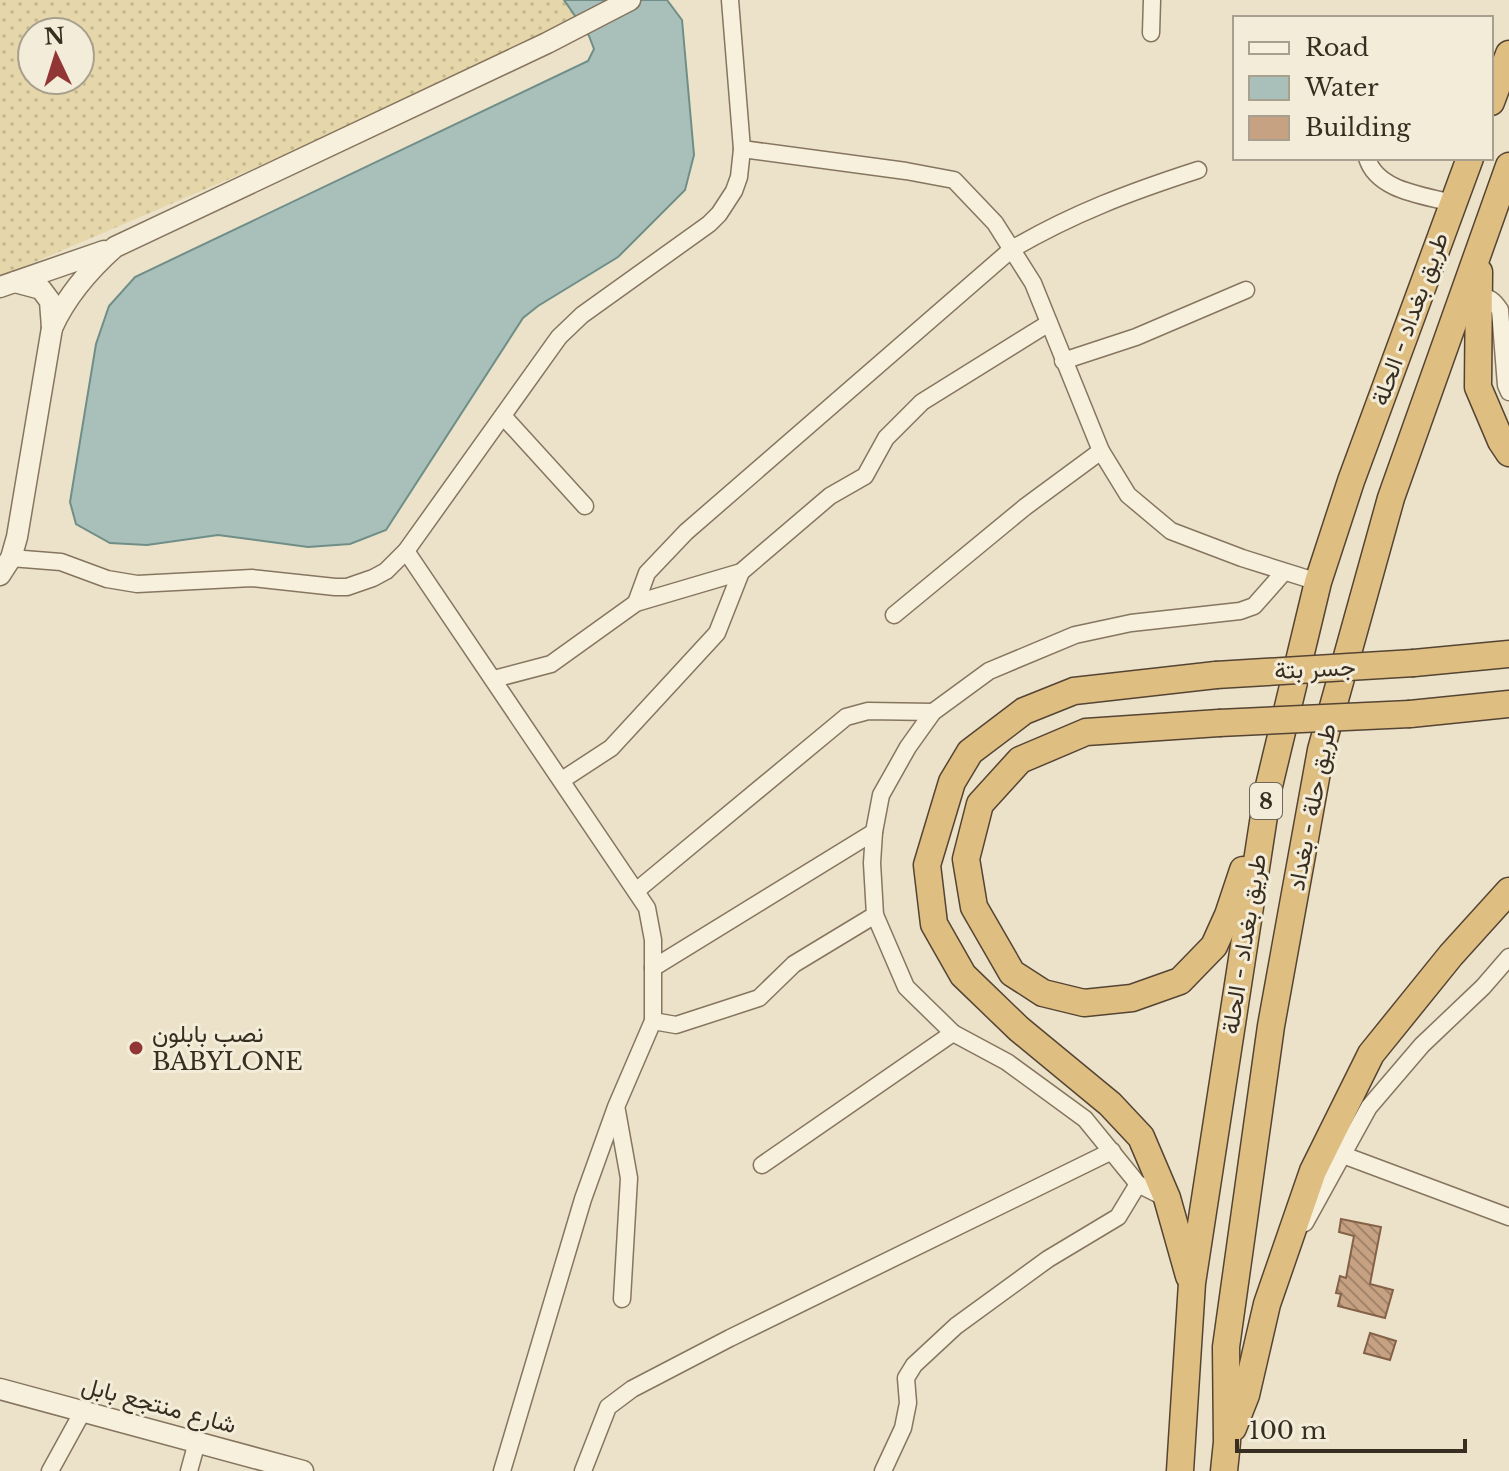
<svg xmlns="http://www.w3.org/2000/svg" width="1509" height="1471" font-family="'Libre Baskerville',Vazirmatn,serif">
  <defs>
    <pattern id="sand-dots" width="8" height="8" patternUnits="userSpaceOnUse" patternTransform="scale(2)"><rect width="8" height="8" fill="#e5d7a9"/><path d="M2 2h.1M6 6h.1" fill="none" stroke="#c5b991" stroke-width="1.8" stroke-linecap="round"/></pattern>
    <pattern id="building-back-hatch" width="6" height="6" patternUnits="userSpaceOnUse" patternTransform="scale(2)"><rect width="6" height="6" fill="#c6a182"/><path d="M-1 5l2 2M0 0l6 6M5-1l2 2" fill="none" stroke="#a2846a"/></pattern>
  </defs>
  <rect width="100%" height="100%" fill="#ebe2c9"/>
  <path fill="url(#sand-dots)" fill-rule="evenodd" d="M0,0H564L581,26L547,43L0,277ZM32,32H80V80H32Z"/>
  <polygon fill="#a9c0ba" stroke="#708e88" stroke-width="2" points="564,0 667,0 682,20 694,155 685,190 618,257 538,306 523,318 386,530 350,544 308,547 218,535 147,545 110,543 76,524 70,502 96,344 109,306 135,277 588,61 594,49 589,36"/>
  <g fill="url(#building-back-hatch)" stroke="#846147" stroke-width="2">
    <polygon points="1341,1219 1381,1227 1370,1284 1393,1290 1385,1318 1338,1306 1341,1294 1336,1293 1340,1276 1346,1278 1354,1236 1339,1232"/>
    <polygon points="1370,1333 1396,1341 1390,1360 1364,1353"/>
  </g>
  <g fill="none" stroke-linecap="round" stroke-linejoin="round">
    <g stroke="#86755f" stroke-width="19">
      <g id="minor">
        <polyline points="1151,33 1152,0"/>
        <polyline points="742,149 906,171 954,180 995,223 1033,283 1101,451 1128,495 1171,531 1242,558 1318,582"/>
        <path d="M1367,158C1377,191 1423,195 1452,203"/>
        <path d="M1478,297C1489,296 1494,301 1500,310L1506,385L1509,392"/>
        <polyline points="1063,361 1136,337 1246,290"/>
        <polyline points="503,416 585,506"/>
        <polyline points="406,551 647,908 653,940 653,1021 616,1107 583,1199 502,1471"/>
        <polyline points="11,558 61,562 107,579 137,584 252,578 335,587 347,587 373,578 386,571 406,551 559,337 582,315 709,224 719,214 734,191 739,177 742,149 730,0"/>
        <path d="M636,603L647,573L686,532L1012,249C1074,213 1130,192 1198,170"/>
        <polyline points="894,615 1025,507 1101,451"/>
        <polyline points="494,679 551,664 636,603 741,572 830,496 865,476 886,438 922,402 1049,323"/>
        <polyline points="562,780 611,748 717,633 741,572"/>
        <polyline points="636,891 846,717 868,711 933,712"/>
        <polyline points="653,968 874,832"/>
        <polyline points="653,1021 676,1025 759,998 794,964 875,915"/>
        <polyline points="617,1111 629,1178 622,1299"/>
        <polyline points="1343,1155 1509,1217"/>
        <polyline points="762,1165 953,1033"/>
        <polyline points="1166,1198 1138,1184 1085,1119 1007,1062 953,1033 906,987 875,915 872,863 874,832 881,795 908,747 933,712 989,671 1075,635 1131,623 1240,611 1254,606 1284,572"/>
        <polyline points="1305,1223 1369,1107 1422,1045 1483,987 1509,957"/>
        <polyline points="50,1471 83,1411"/>
        <polyline points="189,1471 197,1442"/>
        <polyline points="583,1471 608,1407 632,1389 730,1338 1112,1151"/>
        <polyline points="883,1471 903,1428 908,1403 906,1378 914,1365 956,1326 1048,1259 1118,1217 1138,1184"/>
      </g>
    </g>
    <g stroke="#86755f" stroke-width="23">
      <g id="tertiary">
        <polyline points="0,287 104,251"/>
        <path d="M52,328C67,295 89,270 115,247L547,43L630,0"/>
        <polyline points="0,575 11,558 17,537 52,328 50,301 41,289 15,282"/>
        <polyline points="0,1389 303,1471"/>
      </g>
    </g>
    <g stroke="#543" stroke-width="29">
      <g id="trunk">
        <polyline points="1491,102 1509,54"/>
        <polyline points="1479,272 1478,387 1501,441 1509,453"/>
        <polyline points="1414,663 1509,654"/>
        <polyline points="1410,714 1509,704"/>
        <polyline points="1219,723 1086,732 1020,760 980,804 966,859 974,907 1012,973 1043,993 1084,1003 1132,998 1180,981 1214,946 1228,915 1243,870"/>
        <polyline points="1189,1276 1167,1198 1141,1137 1110,1104 1019,1029 963,975 934,924 927,865 952,782 970,752 1024,711 1074,691 1216,675"/>
        <polyline points="1233,1428 1246,1395 1267,1304 1313,1171 1371,1054 1451,955 1509,891"/>
        <polyline points="1180,1471 1192,1283 1268,790 1318,582 1351,481 1470,158"/>
        <polyline points="1224,1471 1227,1442 1226,1347 1271,1026 1321,750 1391,498 1509,166"/>
      </g>
    </g>
    <use href="#minor" stroke="#f7f0dc" stroke-width="16"/>
    <use href="#tertiary" stroke="#f7f0dc" stroke-width="20"/>
    <use href="#trunk" stroke="#dfbe82" stroke-width="26"/>
    <g stroke="#543" stroke-width="29" stroke-linecap="butt">
      <g id="trunk-bridge">
        <polyline points="1216,675 1414,663"/>
        <polyline points="1219,723 1410,714"/>
      </g>
    </g>
    <use href="#trunk-bridge" stroke="#dfbe82" stroke-width="26"/>
  </g>
  <circle fill="#913634" stroke="#f3ecd8" stroke-width="3" cx="136" cy="1048" r="8"/>
  <g text-anchor="middle" stroke-width="6" stroke-linejoin="round" paint-order="stroke">
    <rect fill="#f3ecd8" stroke="#706658" stroke-width="2" x="1250" y="783" width="32" height="36" rx="6"/>
    <g font-size="22" font-weight="bold" fill="#382d21">
      <text x="1266" y="809">8</text>
    </g>
    <g font-size="24" fill="#382d21" stroke="#f3ecd8">
      <text transform="translate(1410 319) rotate(-70)" y="8">طريق بغداد - الحلة</text>
      <text transform="translate(1315 669) rotate(-3)" y="8">جسر بتة</text>
      <text transform="translate(1312 807) rotate(-79)" y="8">طريق حلة - بغداد</text>
      <text transform="translate(1244 944) rotate(-81)" y="8">طريق بغداد - الحلة</text>
      <text transform="translate(159 1405) rotate(15)" y="8">شارع منتجع بابل</text>
    </g>
    <g font-size="24" fill="#382d21" stroke="#f3ecd8" text-anchor="start">
      <text x="152" y="1042">نصب بابلون<tspan x="152" dy="28">BABYLONE</tspan></text>
    </g>
  </g>
  <rect x="1233" y="16" width="260" height="144" fill="#f3ecd8" stroke="#a8a08f" stroke-width="2"/>
  <rect x="1249" y="42" width="40" height="12" fill="#f7f0dc" stroke="#a8a08f" stroke-width="2"/>
  <text x="1305" y="56" font-size="24" fill="#382d21">Road</text>
  <rect x="1249" y="76" width="40" height="24" fill="#a9c0ba" stroke="#a8a08f" stroke-width="2"/>
  <text x="1305" y="96" font-size="24" fill="#382d21">Water</text>
  <rect x="1249" y="116" width="40" height="24" fill="#c6a182" stroke="#a8a08f" stroke-width="2"/>
  <text x="1305" y="136" font-size="24" fill="#382d21">Building</text>
  <g transform="translate(56 56) rotate(356)"><circle r="38" fill="#f3ecd8" stroke="#a8a08f" stroke-width="2"/>
  <path d="M0-6L14 30L0 20L-14 30Z" fill="#913634"/>
  <text y="-12" font-size="22" font-weight="bold" text-anchor="middle" fill="#382d21">N</text>
  </g>
  <path d="M1237 1439v12h228v-12" fill="none" stroke="#382d21" stroke-width="4"/>
  <text x="1249" y="1439" font-size="24" fill="#382d21" stroke="#f3ecd8" stroke-width="6" paint-order="stroke">100 m</text>
</svg>
